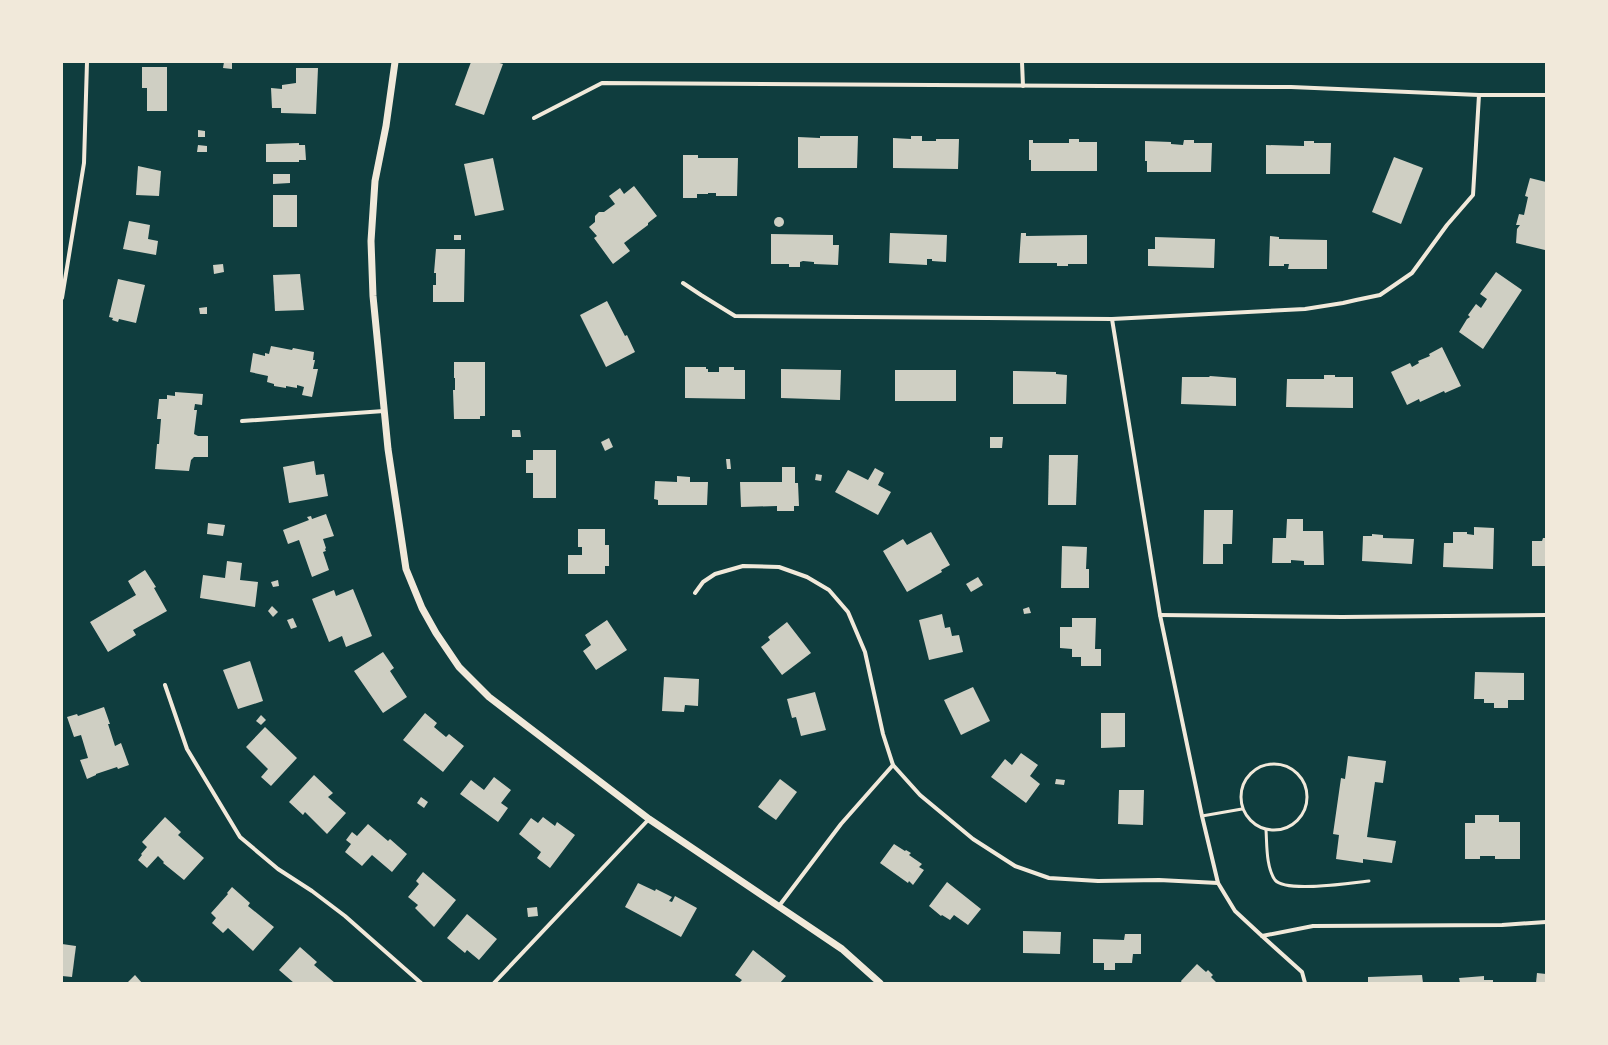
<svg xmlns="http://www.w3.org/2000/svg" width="1608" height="1045" font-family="Roboto,sans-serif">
  <rect width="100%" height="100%" fill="#0f3d3e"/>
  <g fill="#cfcfc3">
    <polygon points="224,62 232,63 232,69 223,68"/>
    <polygon points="471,62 496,62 503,64 484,115 455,105"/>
    <polygon points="142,67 167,67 167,111 147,111 147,88 142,88"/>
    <polygon points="296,68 318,68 316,114 281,113 281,108 272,108 271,88 282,89 282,85 296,83"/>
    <polygon points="198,130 205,131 205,137 198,137"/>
    <polygon points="820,136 858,136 857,168 798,168 798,137 820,138"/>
    <polygon points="911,136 922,136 922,141 936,141 936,139 959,139 958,169 893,168 893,138 911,139"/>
    <polygon points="1069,139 1079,139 1079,142 1097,142 1097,171 1031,171 1031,160 1029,160 1029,140 1033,140 1033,143 1069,143"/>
    <polygon points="1184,140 1194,140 1194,143 1212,143 1211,172 1147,172 1147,161 1145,161 1145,141 1171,142 1171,144 1183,145"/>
    <polygon points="1304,141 1314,141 1314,143 1331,143 1330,174 1266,174 1266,145 1304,146"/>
    <polygon points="299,143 299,145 305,145 306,160 299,160 299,162 266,162 266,144"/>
    <polygon points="198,145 207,146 207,152 197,152"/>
    <polygon points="683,155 698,155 698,158 738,158 737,196 716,196 716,193 708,193 708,194 697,194 697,198 683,198"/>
    <polygon points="1394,157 1423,168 1401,224 1372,212"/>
    <polygon points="493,158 504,210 475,216 464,164"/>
    <polygon points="138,166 161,171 159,196 136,195"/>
    <polygon points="273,174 290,174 290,183 273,184"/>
    <polygon points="1530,178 1546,182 1546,244 1545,250 1516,243 1517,229 1520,225 1516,225 1519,214 1524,215 1528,197 1525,196"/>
    <polygon points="634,186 657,216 648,223 648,225 624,243 630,251 613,264 594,238 597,236 589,227 595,222 595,216 599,212 604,212 615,204 609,196 620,188 624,194"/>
    <rect x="273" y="195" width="24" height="32"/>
    <circle cx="779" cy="222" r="5"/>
    <polygon points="129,221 150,225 148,239 158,241 156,255 123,249"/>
    <polygon points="890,233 947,235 946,262 932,261 932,259 927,259 927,265 889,263"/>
    <polygon points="1021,233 1026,233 1026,236 1087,235 1087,264 1068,264 1068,266 1057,266 1057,263 1019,263"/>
    <polygon points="771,234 833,235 833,245 839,245 838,265 814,264 814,262 803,261 800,262 800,267 789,267 789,264 771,264"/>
    <rect x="454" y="235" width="7" height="5"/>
    <polygon points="1270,236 1279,237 1279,239 1327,240 1327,269 1288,269 1289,264 1284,264 1284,266 1269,266"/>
    <polygon points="1155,237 1215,239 1214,268 1148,266 1148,249 1155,249"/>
    <polygon points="436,249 465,249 464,302 433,302 433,285 436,285 436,273 434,273"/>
    <polygon points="223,264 224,272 214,274 213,265"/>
    <polygon points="1496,272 1522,290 1483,349 1459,332 1467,319 1470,317 1468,315 1476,304 1481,308 1487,299 1480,294"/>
    <polygon points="300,274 304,310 275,311 273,275"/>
    <polygon points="118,279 145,285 136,323 119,319 118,322 112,320 113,318 109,317"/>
    <polygon points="607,301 625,336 627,335 635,352 606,367 580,315"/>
    <polygon points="207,307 207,314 200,314 199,308"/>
    <polygon points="271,346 292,350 293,348 314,352 313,360 315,360 313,369 318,369 312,397 302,395 304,387 297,385 297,388 286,386 286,388 274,386 274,384 267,382 268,376 250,372 253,353 265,356 265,353 269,354"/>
    <polygon points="1442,347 1461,386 1445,393 1444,391 1420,402 1419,399 1407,405 1391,372 1410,363 1412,367 1419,363 1418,361 1430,356 1429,354"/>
    <polygon points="454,362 485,362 485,416 480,416 480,419 454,419 453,390 455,390 455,378 454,378"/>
    <polygon points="685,367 706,367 706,369 708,369 708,372 719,372 719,367 734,367 734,370 745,370 745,399 685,398"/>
    <polygon points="781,369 841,370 840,400 781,398"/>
    <rect x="895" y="370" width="61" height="31"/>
    <polygon points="1013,371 1056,372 1056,374 1067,375 1066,404 1013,404"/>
    <polygon points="1324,375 1335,375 1335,377 1353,377 1353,408 1286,407 1287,379 1324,379"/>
    <polygon points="1210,376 1236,378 1236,406 1181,404 1182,377 1209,377"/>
    <polygon points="175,392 203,394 202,405 195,404 194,410 197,410 194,434 198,436 208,436 208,457 194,457 191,460 189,471 155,469 157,444 159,444 161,419 157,419 159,399 167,399 167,395 175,396"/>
    <polygon points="512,430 520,430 521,437 512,437"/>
    <polygon points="990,437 1003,437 1002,448 990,448"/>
    <polygon points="609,438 613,447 605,451 601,442"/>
    <polygon points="533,450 556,450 556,498 533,498 533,473 526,473 526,460 533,460"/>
    <polygon points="1049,455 1078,455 1076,505 1048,505"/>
    <polygon points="726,459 730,459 731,469 727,469"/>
    <polygon points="314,461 316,475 324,474 328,496 289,503 283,467"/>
    <polygon points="782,467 795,467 795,483 798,483 799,506 794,506 794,511 777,511 777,506 741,507 740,482 782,482"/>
    <polygon points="875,468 884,473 878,485 891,492 878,515 835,492 848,470 868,480"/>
    <polygon points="816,474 822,475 821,481 815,480"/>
    <polygon points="677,476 690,477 690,482 708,482 707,505 658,505 658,500 654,499 655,481 677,482"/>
    <polygon points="1204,510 1233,510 1232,544 1223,544 1223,564 1203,564"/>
    <polygon points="326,514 334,536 323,539 326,548 325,549 326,551 323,552 329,570 312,577 299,540 288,544 283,530 309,520 307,517 311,516 312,519"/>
    <polygon points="1287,519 1303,519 1303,531 1323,531 1324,565 1304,565 1304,561 1291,560 1291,563 1272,563 1273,538 1286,538"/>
    <polygon points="208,523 225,525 223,536 207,534"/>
    <polygon points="1474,527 1494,528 1493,569 1443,567 1444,543 1453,543 1453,532 1467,532 1467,534 1474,535"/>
    <polygon points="578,529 605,529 605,545 609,545 609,566 605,566 605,574 568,574 568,555 582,555 582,547 578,547"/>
    <polygon points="931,532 950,565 941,570 942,572 907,592 883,551 903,539 907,545"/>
    <polygon points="1372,534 1383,535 1383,538 1414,539 1412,564 1362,561 1363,536 1372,536"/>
    <polygon points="1543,538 1546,538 1546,566 1532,566 1532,541 1542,541"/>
    <polygon points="1062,546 1087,547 1086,569 1089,569 1089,588 1061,588"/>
    <polygon points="227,561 242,563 240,580 258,582 255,607 200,598 203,575 225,578"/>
    <polygon points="145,570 156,587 154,588 167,611 133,630 136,635 108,652 90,622 136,595 128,581"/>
    <polygon points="978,577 983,585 971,592 966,584"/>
    <polygon points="278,580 279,586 273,587 271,582"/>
    <polygon points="353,589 372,636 346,647 342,636 329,642 312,599 334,590 336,596"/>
    <polygon points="272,606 278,612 273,617 268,611"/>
    <polygon points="1029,607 1031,613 1024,614 1023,609"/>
    <polygon points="942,614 945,628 950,627 952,636 959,635 963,652 929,660 919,620"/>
    <polygon points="293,618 297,627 291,629 287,620"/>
    <polygon points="1072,618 1096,618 1095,649 1101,649 1101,666 1081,666 1081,657 1072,657 1072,649 1060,648 1060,627 1072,627"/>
    <polygon points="607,620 627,650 596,670 583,651 591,645 585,635"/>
    <polygon points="787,622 811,653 782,675 761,647 770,640 768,637"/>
    <polygon points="383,652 394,668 390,671 407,697 383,713 354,671"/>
    <polygon points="250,661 263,701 238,709 223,670"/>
    <polygon points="1475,672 1524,673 1524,700 1508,700 1508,708 1494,708 1494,703 1484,703 1484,699 1474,699"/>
    <polygon points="664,677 699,679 698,706 685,705 684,712 662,711"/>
    <polygon points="973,687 990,721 961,735 944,700"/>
    <polygon points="815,692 826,730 801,736 796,717 792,718 787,699"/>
    <polygon points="104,707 110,724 108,724 115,746 121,743 129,765 118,769 117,767 96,774 96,775 87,779 80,760 88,758 81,735 74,737 67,717 77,714 78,716"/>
    <polygon points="425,713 437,723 434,727 446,737 449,734 464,746 443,772 403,740"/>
    <polygon points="1101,713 1125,713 1125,747 1101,748"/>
    <polygon points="261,715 266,720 261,725 256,721"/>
    <polygon points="265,727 297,758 271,786 261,777 268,769 246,747"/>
    <polygon points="1021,753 1038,765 1030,776 1040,784 1026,803 991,777 1005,759 1012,765"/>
    <polygon points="1348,756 1386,761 1383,783 1375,782 1367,837 1396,841 1392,863 1363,859 1363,863 1336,859 1339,835 1333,834 1341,778 1345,779"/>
    <polygon points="314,775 333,793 328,797 346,813 327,834 305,812 303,815 289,802"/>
    <polygon points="494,777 511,790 501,803 508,808 498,822 460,794 471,780 484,790"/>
    <polygon points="780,779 797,792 776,820 758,807"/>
    <polygon points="1056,779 1065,780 1064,785 1055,784"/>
    <polygon points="1119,790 1144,790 1143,825 1118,824"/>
    <polygon points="421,797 428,802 424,808 417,803"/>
    <polygon points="1475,815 1499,815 1499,822 1520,822 1520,859 1495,859 1495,856 1480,856 1480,859 1465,859 1465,823 1475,823"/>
    <polygon points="165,817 181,832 178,835 204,858 184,880 163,863 164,862 158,856 147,868 138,860 142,855 141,854 147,847 142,842"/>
    <polygon points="543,817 555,826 557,822 575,835 550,868 537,858 541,852 519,834 531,818 538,823"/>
    <polygon points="368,824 388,841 390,839 407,854 392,872 372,855 362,866 345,852 351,844 346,840 352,832 357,836"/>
    <polygon points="894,844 905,851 906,850 911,853 909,855 922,864 919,867 924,870 913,885 909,881 908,883 880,863"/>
    <polygon points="423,872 456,900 434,927 415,908 418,905 408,897 419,884 416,881"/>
    <polygon points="947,882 981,909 968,925 954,915 950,920 942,915 941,916 929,906"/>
    <polygon points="638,883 655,891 656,889 672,897 669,901 672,902 675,896 697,908 681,937 625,907"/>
    <polygon points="232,887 250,903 248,906 274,927 253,951 228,928 223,933 212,923 216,918 211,913 228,894 227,893"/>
    <polygon points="537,907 538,916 528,917 527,908"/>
    <polygon points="467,914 497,939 479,960 467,950 465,953 447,938"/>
    <polygon points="1023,931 1061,932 1060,954 1023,953"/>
    <polygon points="1125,934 1141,934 1141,954 1133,954 1132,963 1115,963 1115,970 1104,970 1104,963 1093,963 1093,939 1124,940"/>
    <polygon points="62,944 76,946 72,977 62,976"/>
    <polygon points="300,947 317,962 314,965 335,983 294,983 279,970"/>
    <polygon points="753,950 786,976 780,983 739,983 742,980 735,975"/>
    <polygon points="1197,964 1206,972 1208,970 1213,975 1211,977 1217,983 1182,983 1181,981"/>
    <polygon points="1537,973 1546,974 1546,983 1536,983"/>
    <polygon points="135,975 142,983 127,983"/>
    <polygon points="1422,975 1423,983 1368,983 1368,977"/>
    <polygon points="1484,976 1484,980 1493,980 1493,983 1460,983 1459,978"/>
  </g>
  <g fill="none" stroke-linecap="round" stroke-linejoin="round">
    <g stroke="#f1e9da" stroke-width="3">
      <circle cx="1274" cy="797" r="33"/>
      <polyline points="1202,816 1242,809"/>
      <path d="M1266,830C1267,845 1266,867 1275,880C1285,893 1352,883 1369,881"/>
    </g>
    <g stroke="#f1e9da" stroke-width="4">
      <polyline points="1022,62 1023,86"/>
      <polyline points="534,118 602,83 1291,87 1479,95 1546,95"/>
      <polyline points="683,283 701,295 735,316 1112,319 1305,309 1343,303 1356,300 1380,295 1412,273 1447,225 1473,195 1479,95"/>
      <polyline points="62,298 84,163 87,62"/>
      <polyline points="1112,319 1160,615 1202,816 1218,883"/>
      <polyline points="242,421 384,411"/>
      <polyline points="695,593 703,582 715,574 743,566 779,567 807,577 829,590 848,612 865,652 883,734 893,765 920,795 973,839 1015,866 1049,878 1098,881 1159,880 1218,883 1235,911 1262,936 1313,926 1502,925 1546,922"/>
      <polyline points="1160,615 1342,617 1546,615"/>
      <polyline points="165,685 187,749 240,837 278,869 312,891 345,916 421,983"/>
      <polyline points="779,906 841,824 893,765"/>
      <polyline points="1262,936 1302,972 1305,983"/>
      <polyline points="494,983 649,819"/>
    </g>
    <polyline stroke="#f1e9da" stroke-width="7" points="395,62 386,126 375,181 371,241 373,296 388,449 406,569 422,608 436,633 459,667 489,697 649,819 842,949 880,983"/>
  </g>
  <rect width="1608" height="1045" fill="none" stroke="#f1e9da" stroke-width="126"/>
</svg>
